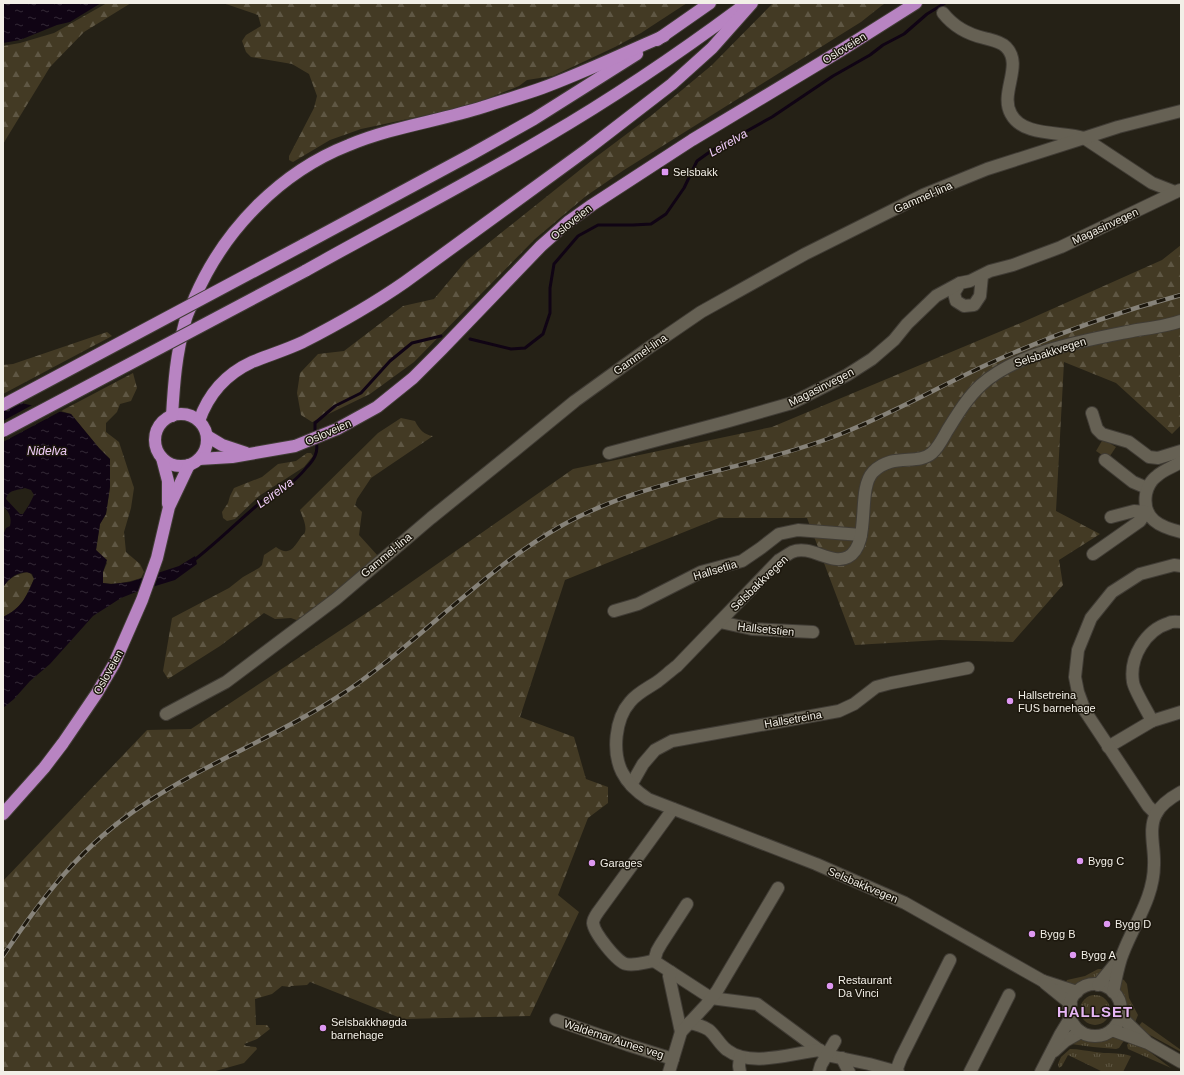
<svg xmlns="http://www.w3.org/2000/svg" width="1184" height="1075" font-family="Helvetica,sans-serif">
  <defs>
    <pattern id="grass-tufts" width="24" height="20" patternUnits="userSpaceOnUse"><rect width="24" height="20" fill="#433a24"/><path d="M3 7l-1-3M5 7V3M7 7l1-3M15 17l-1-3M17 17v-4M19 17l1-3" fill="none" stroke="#5f5744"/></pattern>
    <pattern id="forest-firs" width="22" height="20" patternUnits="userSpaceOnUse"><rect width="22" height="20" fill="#433a24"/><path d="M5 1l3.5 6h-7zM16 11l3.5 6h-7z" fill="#5f5744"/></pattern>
    <pattern id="water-ripples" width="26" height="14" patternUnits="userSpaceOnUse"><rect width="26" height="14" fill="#100414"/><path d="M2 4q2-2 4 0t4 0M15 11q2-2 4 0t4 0" fill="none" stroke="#332936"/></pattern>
  </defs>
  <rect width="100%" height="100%" fill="#252116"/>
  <g fill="url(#grass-tufts)">
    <polygon points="1098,969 1101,969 1106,971 1096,980 1078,985 1065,984 1067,980 1085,976"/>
    <polygon points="1120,978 1124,980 1127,984 1129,998 1138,1015 1134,1025 1125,1014 1124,1002 1119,985"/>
    <circle cx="1095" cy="1010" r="15"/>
    <polygon points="1142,1022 1181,1050 1181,1052 1137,1028"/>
    <polygon points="1111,1037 1125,1039 1119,1048 1116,1049 1093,1047 1071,1044 1079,1038 1093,1041"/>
    <polygon points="1130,1041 1146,1049 1171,1068 1128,1049 1127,1045"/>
    <path d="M1070,1049C1079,1049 1087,1051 1095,1052C1107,1054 1119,1052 1131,1056L1123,1072H1103L1068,1055L1062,1066L1059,1068L1058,1064L1061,1057Z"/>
  </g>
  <g fill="url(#forest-firs)">
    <polygon points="107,3 131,3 84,32 50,67 3,144 3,46 20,43 54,33"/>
    <polygon points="219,3 687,3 641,33 615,47 553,76 527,80 519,86 469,106 361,129 330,140 293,162 289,160 289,156 314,108 317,96 309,74 292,64 251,57 246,52 242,41 246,35 261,26 258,15 226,4"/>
    <polygon points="773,3 885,3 861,22 624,170 586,196 535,239 414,362 370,394 312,422 301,415 297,393 300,373 318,354 344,351 403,306 434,299 466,261 596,157 652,115 712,65"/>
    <polygon points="1181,245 1181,425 1172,434 1116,383 1064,362 1056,511 1100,534 1059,560 1063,585 1013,642 940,640 855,645 807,518 719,518 565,580 520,717 574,737 586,779 608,787 608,803 588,818 558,895 579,912 530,1016 403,1019 310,982 307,985 291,986 290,987 282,986 272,994 255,999 256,1025 267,1025 270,1029 257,1039 244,1044 246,1046 256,1047 257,1049 244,1063 212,1072 3,1072 3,881 147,730 191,729 380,604 573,469 772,427 1023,322 1162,260"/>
    <polygon points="107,332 112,336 3,394 3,365 13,364"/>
    <path d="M133,373L137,388L131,401L120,404L117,412L106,423V432L119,442L134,488L131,508L124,532L126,552L140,564L144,572L141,578C128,582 117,585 103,583V572L107,563L96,550L100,524L106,514L110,487V459L99,448L71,414L61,411Z"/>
    <path d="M401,418L415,421C419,429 424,435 433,436L371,478L357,499L355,505L362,512L359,535L378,556L304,619L299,621L291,618L275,619L264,613L220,646L168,679L163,671L172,618L229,588L243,577L259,568L262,565L264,555L276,547C290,557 294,547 301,537C303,534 304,535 305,532C307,525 302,516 300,510L378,433Z"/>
    <polygon points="307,453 311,453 313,456 304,467 259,496 235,519 227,521 223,518 222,512 228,503 230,496 234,488 262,477 278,464 296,461"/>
    <path d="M28,572L31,574L34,579C26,597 22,608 3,617V588C8,578 17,574 28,572Z"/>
  </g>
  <polygon fill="#433a24" points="1103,439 1116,447 1108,459 1096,451"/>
  <g fill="url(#water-ripples)" fill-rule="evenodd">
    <polygon points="3,3 101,3 70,22 57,25 20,40 3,43"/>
    <path d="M3,399L71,414L99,448L110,459V487L106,514L100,524L96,550L107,560L103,572V583L111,584L130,582L179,566L195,556L197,564L175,580L136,592L121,598L93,616L50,664L30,681L14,699L3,708V617C22,608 26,597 34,579L32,574C21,568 7,579 3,588V535L6,528L10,526C12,517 9,512 3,506ZM25,488L31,490L34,495L29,505L23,514H20L6,499C9,489 16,491 25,488Z"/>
  </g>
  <polygon fill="#252116" points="34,404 63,410 3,442 3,421"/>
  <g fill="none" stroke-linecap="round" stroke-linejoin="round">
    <g stroke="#100414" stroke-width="3">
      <polyline points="470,339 511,349 525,348 543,334 550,313 550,288 554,264 578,236 598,225 633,225 651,224 666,214 684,188 697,161 711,151 772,117 833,76 870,55 883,45 904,34 927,14 945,3"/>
      <polyline points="315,436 315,423 335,406 361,393 390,361 412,343 441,336"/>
      <path d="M193,561C219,541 242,517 267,497C271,493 277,493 281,491C288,486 301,475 306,468C314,460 319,452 316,441"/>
    </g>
    <g stroke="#403c35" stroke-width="14">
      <g id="minor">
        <path d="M943,13C954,27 967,34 984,38C991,40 1000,41 1006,47C1024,65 999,93 1011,114C1023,137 1062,131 1084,138L1152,183L1175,192"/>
        <polyline points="982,276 980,296 974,305 964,306 956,301 954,293 960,283 970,281 990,271 1013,265 1061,247 1180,190"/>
        <polyline points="1092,413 1097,429 1102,434 1129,442 1149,457 1158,458 1181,451"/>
        <polyline points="609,453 729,421 792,403 847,375 872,359 894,340 907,324 936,296 960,283"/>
        <polyline points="1105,460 1133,482 1147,488"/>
        <path d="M1181,462C1173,467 1163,470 1157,476C1151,480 1147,488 1146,494C1142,519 1160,527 1181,532"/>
        <polyline points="1093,554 1140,521 1146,512 1134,511 1111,517"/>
        <polyline points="614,611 638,604 701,572 742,561 761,548 779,534 798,530 861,535"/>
        <polyline points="720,622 752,629 813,632"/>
        <polyline points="166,714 226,682 336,599 431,518 514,451 575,401 647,349 701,312 805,254 923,195 987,169 1084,138 1118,127 1181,111"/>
        <polyline points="1152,721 1181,712"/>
        <path d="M1108,747L1152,721C1148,712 1134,690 1133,682C1129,657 1146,630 1169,623C1172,621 1177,622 1181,622"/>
        <polyline points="631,785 643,764 655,750 672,741 839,711 854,704 876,687 891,683 968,668"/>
        <path d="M673,809L598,912C596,915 593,919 593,923C594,933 617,962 626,964C636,966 645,962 654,961L711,998L757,1004L826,1055L869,1064L898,1072"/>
        <polyline points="1156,814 1148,806 1085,711 1078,692 1075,677 1078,650 1091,618 1112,592 1140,574 1174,565 1181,566"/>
        <polyline points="654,961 657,951 661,944 687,904"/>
        <polyline points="671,972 669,976 681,1032"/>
        <path d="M1043,981L905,903L816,864L648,799C637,792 628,784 622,772C612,752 615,719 630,702C637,693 648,688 657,682C664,677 670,671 677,666L779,560C783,558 788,554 792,552C811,544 831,566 848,557C872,544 856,490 873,472C893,452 917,466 932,453C938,448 943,438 947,431C957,415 967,398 981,385C1018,351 1088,340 1137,330C1151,328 1167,326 1181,321"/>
        <polyline points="556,1020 628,1045 673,1059"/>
        <path d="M689,1023C695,1024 703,1026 709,1030C716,1036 720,1045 727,1050C751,1068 792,1053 820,1050"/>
        <polyline points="1054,1051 1065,1041 1081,1032"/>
        <polyline points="740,1057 739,1066 740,1072"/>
        <polyline points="842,1058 849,1072"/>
        <polyline points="896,1071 901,1058 950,960"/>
        <polyline points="669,1072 681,1032 706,1005 717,991 778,888"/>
        <polyline points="819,1072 821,1065 835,1041"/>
        <polyline points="970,1072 1009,995"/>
        <polyline points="1041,1072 1060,1035 1071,1017"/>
      </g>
    </g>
    <g stroke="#403c35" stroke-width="14">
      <g id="tertiary">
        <polyline points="1043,981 1077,992"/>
        <polyline points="1045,983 1071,1004"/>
        <circle cx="1095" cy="1010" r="26"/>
        <polyline points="1098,985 1120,958"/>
        <path d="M1113,992C1116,979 1118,965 1123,953C1134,924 1154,897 1154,865C1155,848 1148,829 1156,814C1161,804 1172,797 1181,792"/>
        <polyline points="1120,1016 1146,1041"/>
        <polyline points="1112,1030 1148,1043 1181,1062"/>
      </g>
    </g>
    <g stroke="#403c35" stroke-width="14">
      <g id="trunk">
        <polyline points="657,40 710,3"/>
        <polyline points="303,245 472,154 534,119 637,54"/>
        <path d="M305,271C385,226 467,184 546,137C613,98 678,54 740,8"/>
        <circle cx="181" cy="440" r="26"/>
        <path d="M172,416C174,382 176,355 185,322C187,313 192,305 195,297C224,230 280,172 349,145C392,127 439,121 483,107C503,100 523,95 542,88C583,73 624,53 664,36"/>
        <path d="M199,421C208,395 226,374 252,362C269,355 286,350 303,342C338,324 372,305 405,282L589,148L672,84L712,48L752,3"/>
        <polyline points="207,436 222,445 246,453"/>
        <polyline points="162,458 168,481 168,504"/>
        <polyline points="199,459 232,457 295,446 337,429 377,407 413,378 442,349 541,246 568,222 592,205 692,140 840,51 916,3"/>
        <polyline points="3,814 44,768 63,743 97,693 114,664 142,600 157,558 169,507 189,465"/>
      </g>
    </g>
    <use href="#minor" stroke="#666154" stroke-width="12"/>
    <use href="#tertiary" stroke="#666154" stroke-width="12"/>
    <use href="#trunk" stroke="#b884c2" stroke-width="12"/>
    <g stroke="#868279" stroke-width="4.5">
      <path id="rail" d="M3,956C43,896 82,845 143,805C204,764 274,738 336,698C416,647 478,573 561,526C644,479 742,471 830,438C884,418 934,389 986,365C1049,336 1114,313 1181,295"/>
    </g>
    <use href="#rail" stroke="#1c170d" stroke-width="3" stroke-dasharray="9" stroke-linecap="butt"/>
    <g stroke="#403c35" stroke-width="14" stroke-linecap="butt">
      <g id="trunk-bridge">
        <polyline points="3,405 303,245"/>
        <polyline points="3,431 305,271"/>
      </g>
    </g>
    <use href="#trunk-bridge" stroke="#b884c2" stroke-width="12"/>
  </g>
  <g fill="#de98f2" stroke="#1c170d" stroke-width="1.5">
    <rect x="661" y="168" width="8" height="8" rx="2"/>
    <circle cx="1010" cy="701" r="4"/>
    <circle cx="1080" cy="861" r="4"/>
    <circle cx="592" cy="863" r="4"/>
    <circle cx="1107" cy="924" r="4"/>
    <circle cx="1032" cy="934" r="4"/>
    <circle cx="1073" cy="955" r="4"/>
    <circle cx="830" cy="986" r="4"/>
    <circle cx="323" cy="1028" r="4"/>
  </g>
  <g text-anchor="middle" stroke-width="3" stroke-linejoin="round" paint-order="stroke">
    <g font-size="11" fill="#f2efe7" stroke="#1c170d">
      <text transform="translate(844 48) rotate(-32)" y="4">Osloveien</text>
      <text transform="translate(923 197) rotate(-24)" y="4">Gammel-lina</text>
      <text transform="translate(571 222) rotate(-39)" y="4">Osloveien</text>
      <text transform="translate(1105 226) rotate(-25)" y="4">Magasinvegen</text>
      <text transform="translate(1050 352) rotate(-18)" y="4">Selsbakkvegen</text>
      <text transform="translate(640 354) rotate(-35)" y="4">Gammel-lina</text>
      <text transform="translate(821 387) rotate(-27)" y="4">Magasinvegen</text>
      <text transform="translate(328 432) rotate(-24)" y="4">Osloveien</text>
      <text transform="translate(386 555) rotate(-40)" y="4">Gammel-lina</text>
      <text transform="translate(715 570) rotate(-17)" y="4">Hallsetlia</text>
      <text transform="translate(759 583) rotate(-44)" y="4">Selsbakkvegen</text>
      <text transform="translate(766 629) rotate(6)" y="4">Hallsetstien</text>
      <text transform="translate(108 672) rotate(-61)" y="4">Osloveien</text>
      <text transform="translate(793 719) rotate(-10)" y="4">Hallsetreina</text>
      <text transform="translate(863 885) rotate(23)" y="4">Selsbakkvegen</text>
      <text transform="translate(614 1039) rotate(18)" y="4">Waldemar Aunes veg</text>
    </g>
    <g font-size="11" fill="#f2efe7" stroke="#1c170d" text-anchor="start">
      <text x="673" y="176">Selsbakk</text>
      <text x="1018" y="699">Hallsetreina<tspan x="1018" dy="13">FUS barnehage</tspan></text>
      <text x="1088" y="865">Bygg C</text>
      <text x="600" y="867">Garages</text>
      <text x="1115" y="928">Bygg D</text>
      <text x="1040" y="938">Bygg B</text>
      <text x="1081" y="959">Bygg A</text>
      <text x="838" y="984">Restaurant<tspan x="838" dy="13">Da Vinci</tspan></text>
      <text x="331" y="1026">Selsbakkhøgda<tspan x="331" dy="13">barnehage</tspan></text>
    </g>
    <g font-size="12" font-style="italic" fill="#f1cefb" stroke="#1c170d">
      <text transform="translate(728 143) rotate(-30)" y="4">Leirelva</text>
      <text x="47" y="455">Nidelva</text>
      <text transform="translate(275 493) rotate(-36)" y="4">Leirelva</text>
    </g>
    <g font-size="15" font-weight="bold" letter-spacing="1" fill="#e6b6f4" stroke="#1c170d">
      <text x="1095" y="1017">HALLSET</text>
    </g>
  </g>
  <rect width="1184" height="1075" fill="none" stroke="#f2efe7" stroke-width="8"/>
</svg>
